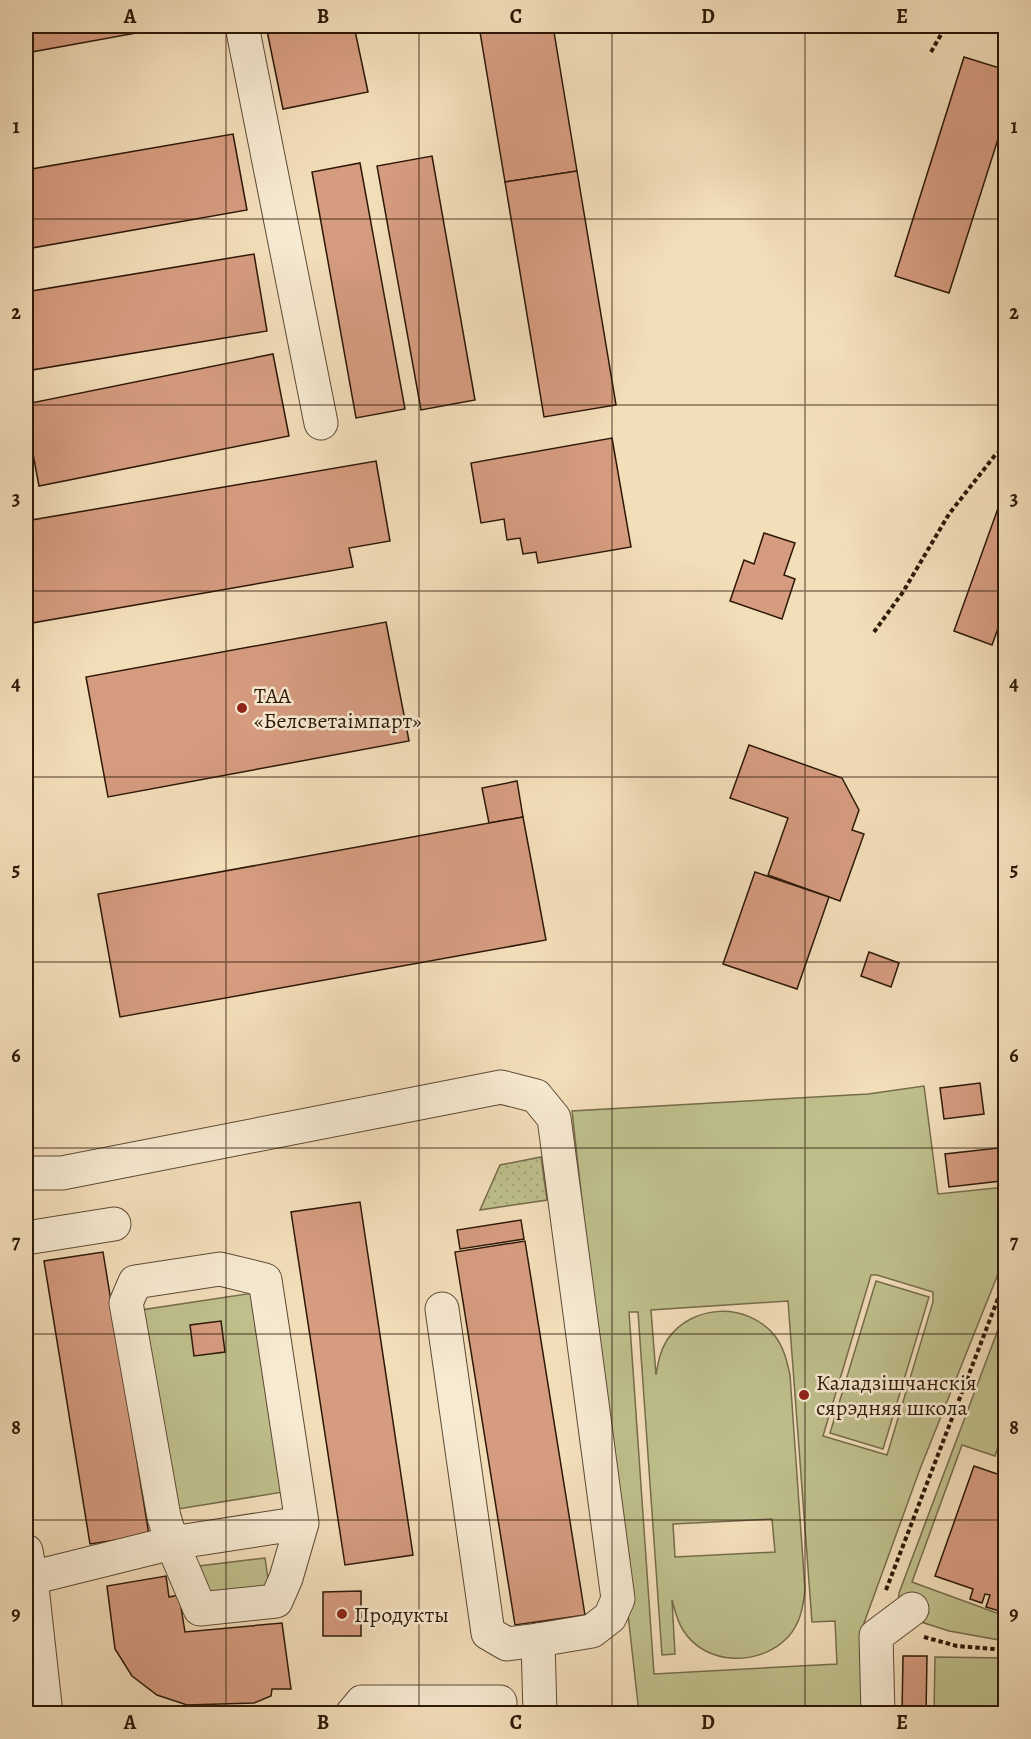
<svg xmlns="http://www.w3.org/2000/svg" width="1031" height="1739" font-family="Alegreya,serif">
  <defs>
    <pattern id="park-dots" width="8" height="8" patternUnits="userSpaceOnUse" patternTransform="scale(1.5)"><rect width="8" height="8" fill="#bfc08d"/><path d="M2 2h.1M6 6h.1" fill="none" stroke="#a4a478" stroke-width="1.8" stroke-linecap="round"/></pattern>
  </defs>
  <rect width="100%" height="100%" fill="#f3deba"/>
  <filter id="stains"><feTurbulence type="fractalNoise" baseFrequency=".00333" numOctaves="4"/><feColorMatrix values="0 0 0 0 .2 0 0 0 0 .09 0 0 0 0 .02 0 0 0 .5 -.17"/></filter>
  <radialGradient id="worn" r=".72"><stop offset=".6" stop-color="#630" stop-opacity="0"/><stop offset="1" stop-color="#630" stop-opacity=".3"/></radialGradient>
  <g fill="#bfc08d" stroke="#766c4a" stroke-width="1.5" fill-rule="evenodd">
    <path d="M924,1086L938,1194L1005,1187V1268L998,1274L920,1469L864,1623L867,1713H639L572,1111L868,1094ZM871,1275H877L933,1292V1302L887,1455L823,1436ZM788,1301L812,1622L835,1621L837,1664L654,1674L629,1312H638L662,1655L675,1654L672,1600C675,1611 677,1621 683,1630C705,1666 760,1667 788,1637C800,1624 803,1608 805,1590L790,1375C787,1361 784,1348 775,1336C748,1302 692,1303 667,1340C660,1351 658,1363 656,1375L651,1310ZM772,1519L775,1552L675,1557L673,1524Z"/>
    <polygon points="876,1281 929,1297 883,1449 830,1433"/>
    <polygon points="253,1293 283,1492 172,1510 141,1310"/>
    <polygon points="1005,1311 1005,1426 995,1456 962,1445 912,1582 1005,1616 1005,1641 949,1631 918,1621 898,1606 899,1593"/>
    <polygon points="265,1558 269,1586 203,1595 199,1566"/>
    <polygon points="935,1657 1005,1658 1005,1713 934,1713"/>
  </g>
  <polygon fill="url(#park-dots)" stroke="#766c4a" stroke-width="1.5" points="541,1157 547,1200 480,1210 500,1165"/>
  <g fill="#d69c80" stroke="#2d1807" stroke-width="1.5">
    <polygon points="26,26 141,26 142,32 26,53"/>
    <polygon points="266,26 354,26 368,92 283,109"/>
    <polygon points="479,26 553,26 577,171 505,182"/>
    <polygon points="964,57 1006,70 1006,114 949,293 895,276"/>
    <polygon points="233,134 247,210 26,249 26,170"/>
    <polygon points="432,156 475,400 421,410 377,166"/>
    <polygon points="360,163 405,409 356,418 312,172"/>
    <polygon points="577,171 616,405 544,417 505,182"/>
    <polygon points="254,254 267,331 26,371 26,292"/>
    <polygon points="273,354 289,436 39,486 26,417 26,404"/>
    <polygon points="612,438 631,547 538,563 536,552 523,554 520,538 507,540 504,519 481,523 471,463"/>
    <polygon points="376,461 390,541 349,548 353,567 26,624 26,521"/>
    <polygon points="1006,486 1006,606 992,645 954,631"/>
    <polygon points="764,533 795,543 784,575 795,579 782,619 730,601 744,560 754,564"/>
    <polygon points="386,622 409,741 108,797 86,677"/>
    <polygon points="749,745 842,778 859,810 852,830 864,834 840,901 768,875 788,818 730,798"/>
    <polygon points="517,781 523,817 489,823 482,788"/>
    <polygon points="523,817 546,940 120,1017 98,894"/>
    <polygon points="755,872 829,897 797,989 723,964"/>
    <polygon points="869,952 899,963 891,987 861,976"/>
    <polygon points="980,1083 984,1114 944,1119 940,1088"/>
    <polygon points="998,1148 1001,1181 949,1187 945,1154"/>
    <polygon points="360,1202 413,1555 345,1565 291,1212"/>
    <polygon points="521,1220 524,1239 460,1249 457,1230"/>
    <polygon points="525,1241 585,1615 515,1625 455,1252"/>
    <polygon points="103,1252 149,1535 90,1544 44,1261"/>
    <polygon points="221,1321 225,1352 194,1356 190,1325"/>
    <polygon points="974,1466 1006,1477 1006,1613 986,1607 990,1595 985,1594 982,1603 970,1599 973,1589 935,1576"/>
    <polygon points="166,1576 169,1597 179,1595 185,1632 282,1623 291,1689 272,1689 271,1696 254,1703 187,1705 157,1695 132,1676 115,1649 107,1586"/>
    <polygon points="361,1591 361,1636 323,1636 323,1592"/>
    <polygon points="903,1656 927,1656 926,1714 902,1714"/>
  </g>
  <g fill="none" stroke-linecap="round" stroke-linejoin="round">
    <g stroke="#5e4a34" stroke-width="35">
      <g id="minor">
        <polyline points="242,26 321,423"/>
        <polyline points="26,1173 62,1173 501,1087 536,1096 554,1118 618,1599 610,1617 592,1631 538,1640"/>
        <polyline points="26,1238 114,1224"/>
        <polyline points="442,1309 488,1633 507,1644 538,1640 540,1714"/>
        <polyline points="26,1551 31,1578 46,1714"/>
        <polyline points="31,1578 172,1543 200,1609 276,1601 286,1578 302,1523 265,1280 220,1269 135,1282 126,1303 164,1517 172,1543 302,1523"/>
        <polyline points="352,1714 362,1702 500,1702"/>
        <polyline points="878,1714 876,1636 912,1609"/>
      </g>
    </g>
    <g stroke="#2d1807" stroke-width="4" stroke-dasharray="4.5 3" stroke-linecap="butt">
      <polyline points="931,52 946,26"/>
      <polyline points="874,632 903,592 949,514 996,454 1006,448"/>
      <polyline points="886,1590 999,1296 1006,1286"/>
      <polyline points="924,1637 957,1646 1006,1650"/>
    </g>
    <use href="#minor" stroke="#f7ead2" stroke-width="33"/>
  </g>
  <path fill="none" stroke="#2d1807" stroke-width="1.5" stroke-opacity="0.55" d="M226,26V1714M419,26V1714M612,26V1714M805,26V1714M26,219H1006M26,405H1006M26,591H1006M26,777H1006M26,962H1006M26,1148H1006M26,1334H1006M26,1520H1006"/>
  <g fill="#8f2418" stroke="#f7ead2" stroke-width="2">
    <circle cx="242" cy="708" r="6"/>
    <circle cx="804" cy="1395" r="6"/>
    <circle cx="342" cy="1614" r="6"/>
  </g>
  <g text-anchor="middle" stroke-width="5" stroke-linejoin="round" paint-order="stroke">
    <g font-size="22" fill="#2d1807" stroke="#f7ead2" text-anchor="start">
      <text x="254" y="703">ТАА<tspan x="254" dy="25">«Белсветаімпарт»</tspan></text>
      <text x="816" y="1390">Каладзішчанскія<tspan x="816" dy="25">сярэдняя школа</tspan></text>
      <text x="354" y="1622">Продукты</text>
    </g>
  </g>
  <rect width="1031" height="1739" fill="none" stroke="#f3deba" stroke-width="66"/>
  <rect x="33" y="33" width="965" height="1673" fill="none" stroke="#2d1807" stroke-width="2"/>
  <g font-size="20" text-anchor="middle" font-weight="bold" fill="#2d1807">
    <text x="130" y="23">A</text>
    <text x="323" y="23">B</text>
    <text x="516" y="23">C</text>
    <text x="708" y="23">D</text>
    <text x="902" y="23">E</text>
    <text x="16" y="133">1</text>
    <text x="1014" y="133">1</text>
    <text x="16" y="319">2</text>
    <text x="1014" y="319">2</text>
    <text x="16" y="505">3</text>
    <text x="1014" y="505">3</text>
    <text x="16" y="690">4</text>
    <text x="1014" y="690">4</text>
    <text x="16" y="876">5</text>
    <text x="1014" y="876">5</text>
    <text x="16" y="1062">6</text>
    <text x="1014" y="1062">6</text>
    <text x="16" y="1248">7</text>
    <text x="1014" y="1248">7</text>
    <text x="16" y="1434">8</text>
    <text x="1014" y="1434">8</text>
    <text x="16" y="1620">9</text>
    <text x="1014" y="1620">9</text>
    <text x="130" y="1729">A</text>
    <text x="323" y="1729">B</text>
    <text x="516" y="1729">C</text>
    <text x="708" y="1729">D</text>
    <text x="902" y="1729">E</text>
  </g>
  <rect width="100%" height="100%" filter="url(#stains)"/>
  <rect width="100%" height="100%" fill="url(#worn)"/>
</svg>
